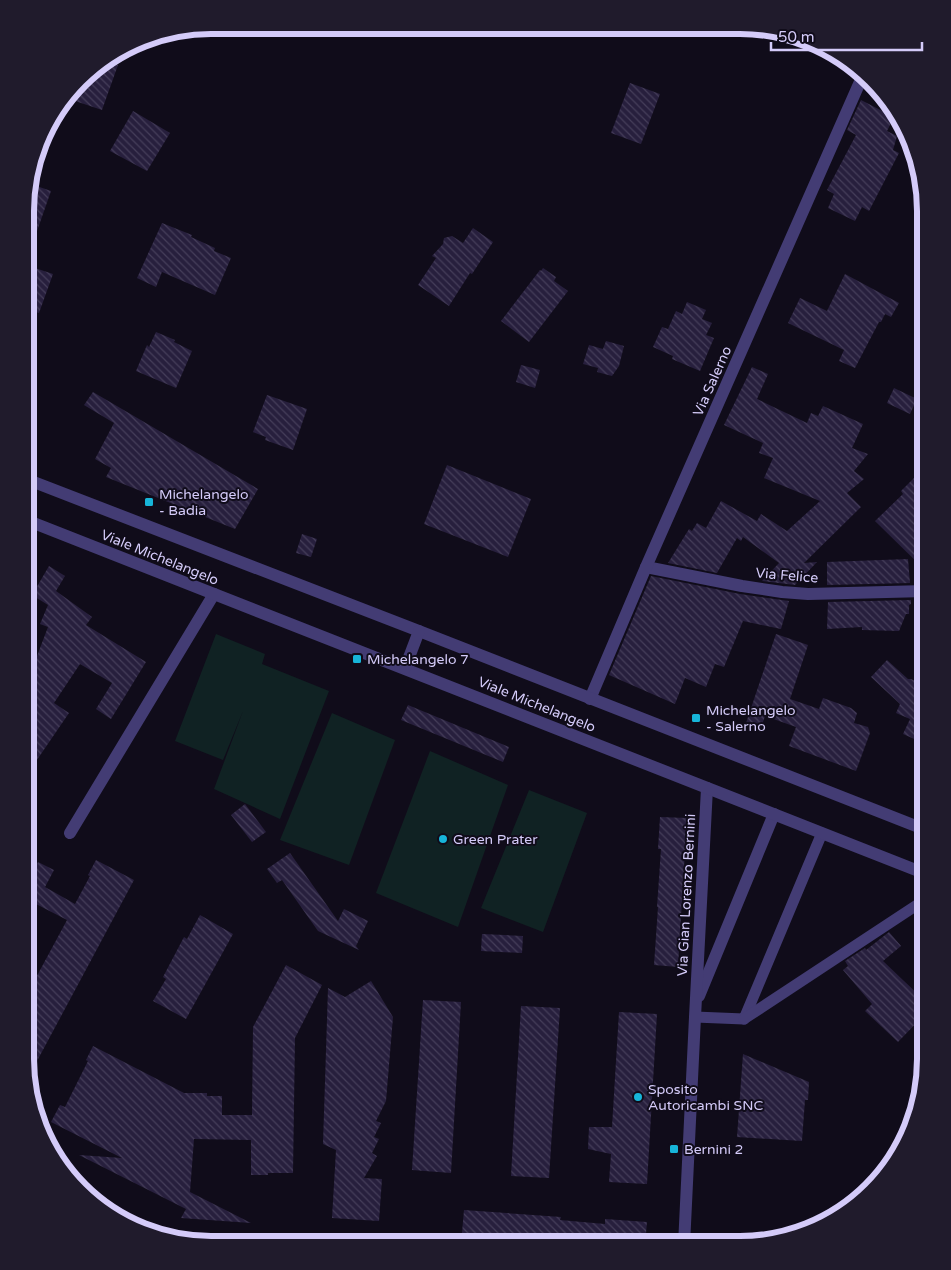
<svg xmlns="http://www.w3.org/2000/svg" width="951" height="1270" font-family="'Varela Round',sans-serif">
  <defs>
    <pattern id="building-back-hatch" width="6" height="6" patternUnits="userSpaceOnUse" patternTransform="scale(1.25)"><rect width="6" height="6" fill="#271f3d"/><path d="M-1 5l2 2M0 0l6 6M5-1l2 2" fill="none" stroke="#453e5a"/></pattern>
  </defs>
  <rect width="100%" height="100%" fill="#100c1a"/>
  <g fill="#102223">
    <polygon points="216,634 265,654 262,664 329,691 280,819 214,789 243,711 223,760 175,741"/>
    <polygon points="332,713 395,740 349,865 280,840"/>
    <polygon points="430,751 508,785 458,927 376,893"/>
    <polygon points="529,790 587,813 543,932 481,908"/>
  </g>
  <g fill="url(#building-back-hatch)">
    <polygon points="106,61 118,65 102,110 75,101 82,79 88,71"/>
    <polygon points="630,83 660,94 641,144 611,133"/>
    <polygon points="861,100 894,117 887,131 897,136 893,150 899,153 869,211 862,207 855,221 828,208 834,194 827,190 856,135 847,130"/>
    <polygon points="133,111 170,133 147,171 110,151"/>
    <polygon points="28,183 51,191 29,254 26,254 27,186"/>
    <polygon points="162,223 192,235 191,237 215,248 214,251 231,258 215,295 162,272 156,287 137,278"/>
    <polygon points="473,228 493,242 472,274 470,273 449,306 418,285 436,258 432,256 443,244 444,238 452,236 463,243"/>
    <polygon points="26,265 53,274 39,313 26,309"/>
    <polygon points="543,268 556,277 554,281 568,291 529,342 501,321 540,270 541,271"/>
    <polygon points="845,274 899,303 891,317 885,314 881,322 879,322 855,368 839,361 844,350 788,323 800,298 827,311"/>
    <polygon points="687,302 706,310 702,319 712,323 706,335 714,338 700,371 672,359 673,356 653,347 662,327 668,329 676,311 682,314"/>
    <polygon points="156,332 175,340 174,342 192,351 176,388 136,371 147,345 149,347"/>
    <polygon points="606,341 624,346 619,366 612,376 597,372 598,368 583,364 589,345 603,349"/>
    <polygon points="521,365 540,370 535,388 516,382"/>
    <polygon points="752,367 768,374 757,399 807,423 811,413 818,416 823,406 863,424 852,448 868,454 854,471 864,479 847,493 861,507 804,563 817,562 795,585 762,581 779,563 743,537 741,541 737,538 717,573 668,563 689,529 692,531 697,523 706,528 721,501 757,521 761,514 787,531 820,501 764,478 773,458 759,453 763,443 724,425"/>
    <polygon points="894,388 917,399 910,414 887,403"/>
    <polygon points="93,392 258,489 235,529 106,477 111,468 95,459 114,423 84,405"/>
    <polygon points="267,395 307,409 293,450 265,440 266,437 253,432"/>
    <polygon points="447,465 531,499 508,557 424,524"/>
    <polygon points="917,475 926,485 926,571 875,521 903,494 901,491"/>
    <polygon points="302,534 317,539 311,557 296,553"/>
    <polygon points="908,559 910,583 827,585 827,562"/>
    <polygon points="49,566 65,576 56,591 92,617 86,625 146,662 111,719 96,709 112,683 80,664 54,703 69,713 26,776 26,659 34,664 48,627 40,624 48,605 32,595"/>
    <polygon points="651,576 740,594 789,601 781,629 743,621 724,667 715,664 706,687 685,678 675,704 609,675"/>
    <polygon points="911,600 911,604 909,605 909,614 906,614 899,631 862,630 862,627 827,629 828,602"/>
    <polygon points="776,634 808,645 790,699 819,709 823,698 851,708 857,713 854,723 868,727 870,733 856,771 789,746 796,727 765,716 760,731 745,726"/>
    <polygon points="887,660 908,679 911,679 926,686 926,732 921,742 903,734 910,719 896,713 900,704 871,677"/>
    <polygon points="408,705 509,747 503,762 401,720"/>
    <polygon points="245,804 266,832 252,842 231,815"/>
    <polygon points="660,817 687,818 678,967 654,965 658,907 657,907 661,849 658,849"/>
    <polygon points="290,853 338,921 344,909 368,921 356,946 359,950 318,931 282,880 277,883 267,869"/>
    <polygon points="25,858 37,864 38,862 54,870 45,887 75,904 90,876 88,875 96,860 134,880 29,1076 25,1060 25,998 67,920 36,904 25,924"/>
    <polygon points="200,915 233,934 186,1019 153,1001 166,979 163,977 184,937 187,939"/>
    <polygon points="889,932 901,946 883,961 926,1002 926,1013 898,1042 865,1011 872,1004 843,970 848,966 845,961 865,948 866,950"/>
    <polygon points="482,934 523,936 522,953 481,951"/>
    <polygon points="286,965 322,985 295,1038 293,1173 268,1173 268,1175 251,1175 251,1140 194,1139 190,1192 251,1223 181,1218 186,1209 79,1155 122,1158 51,1122 60,1105 65,1107 88,1061 86,1060 93,1046 184,1093 207,1093 207,1096 222,1096 222,1115 252,1115 253,1027"/>
    <polygon points="371,981 393,1017 386,1101 376,1121 381,1123 374,1137 379,1139 372,1153 377,1156 364,1178 382,1179 379,1221 332,1218 336,1150 323,1144 328,988 345,997"/>
    <polygon points="423,1000 461,1002 451,1173 412,1170"/>
    <polygon points="521,1006 560,1008 549,1178 511,1176"/>
    <polygon points="619,1012 657,1014 647,1184 609,1182 611,1154 588,1149 589,1127 612,1127"/>
    <polygon points="743,1054 809,1082 808,1100 805,1100 802,1141 737,1137"/>
    <polygon points="464,1210 561,1217 560,1220 605,1224 605,1219 647,1222 645,1245 461,1244"/>
  </g>
  <g fill="none" stroke-linecap="round" stroke-linejoin="round">
    <g stroke="#433c74" stroke-width="11">
      <polyline points="695,1017 744,1019 822,833"/>
      <polyline points="744,1019 926,899"/>
    </g>
    <g stroke="#433c74" stroke-width="12">
      <polyline points="646,567 742,586 782,592 808,594 926,591"/>
      <polyline points="590,699 646,567 863,75"/>
      <polyline points="70,833 214,594"/>
      <polyline points="699,996 774,814"/>
      <polyline points="684,1245 695,1017 707,788"/>
    </g>
    <g stroke="#433c74" stroke-width="12">
      <polyline points="26,479 419,631 926,830"/>
      <polyline points="26,520 926,874"/>
      <polyline points="405,668 419,631"/>
    </g>
  </g>
  <g fill="#17b5d9" stroke="#100c1a" stroke-width="2">
    <rect x="144" y="497" width="10" height="10" rx="2.5"/>
    <rect x="352" y="654" width="10" height="10" rx="2.5"/>
    <rect x="691" y="713" width="10" height="10" rx="2.5"/>
    <circle cx="443" cy="839" r="5"/>
    <circle cx="638" cy="1097" r="5"/>
    <rect x="669" y="1144" width="10" height="10" rx="2.5"/>
  </g>
  <g text-anchor="middle" stroke-width="4" stroke-linejoin="round" paint-order="stroke">
    <g font-size="14" fill="#d4cbf9" stroke="#100c1a">
      <text transform="translate(712 381) rotate(-66)" y="5">Via Salerno</text>
      <text transform="translate(160 557) rotate(22)" y="5">Viale Michelangelo</text>
      <text transform="translate(787 575) rotate(5)" y="5">Via Felice</text>
      <text transform="translate(537 704) rotate(22)" y="5">Viale Michelangelo</text>
      <text transform="translate(686 895) rotate(-87)" y="5">Via Gian Lorenzo Bernini</text>
    </g>
    <g font-size="14" fill="#d4cbf9" stroke="#100c1a" text-anchor="start">
      <text x="159" y="499">Michelangelo<tspan x="159" dy="16">- Badia</tspan></text>
      <text x="367" y="664">Michelangelo 7</text>
      <text x="706" y="715">Michelangelo<tspan x="706" dy="16">- Salerno</tspan></text>
      <text x="453" y="844">Green Prater</text>
      <text x="648" y="1094">Sposito<tspan x="648" dy="16">Autoricambi SNC</tspan></text>
      <text x="684" y="1154">Bernini 2</text>
    </g>
  </g>
  <path d="M0 0H951V1270H0ZM211 34H740A177 177 0 0 1 917 211V1059A177 177 0 0 1 740 1236H211A177 177 0 0 1 34 1059V211A177 177 0 0 1 211 34Z" fill="#201b2c" fill-rule="evenodd"/>
  <path fill="none" stroke="#d4cbf9" stroke-width="6" d="M211 34H740A177 177 0 0 1 917 211V1059A177 177 0 0 1 740 1236H211A177 177 0 0 1 34 1059V211A177 177 0 0 1 211 34Z"/>
  <path d="M771 42v8h151v-8" fill="none" stroke="#d4cbf9" stroke-width="2.5"/>
  <text x="778" y="42" font-size="15" fill="#d4cbf9" stroke="#100c1a" stroke-width="4" paint-order="stroke">50 m</text>
</svg>
